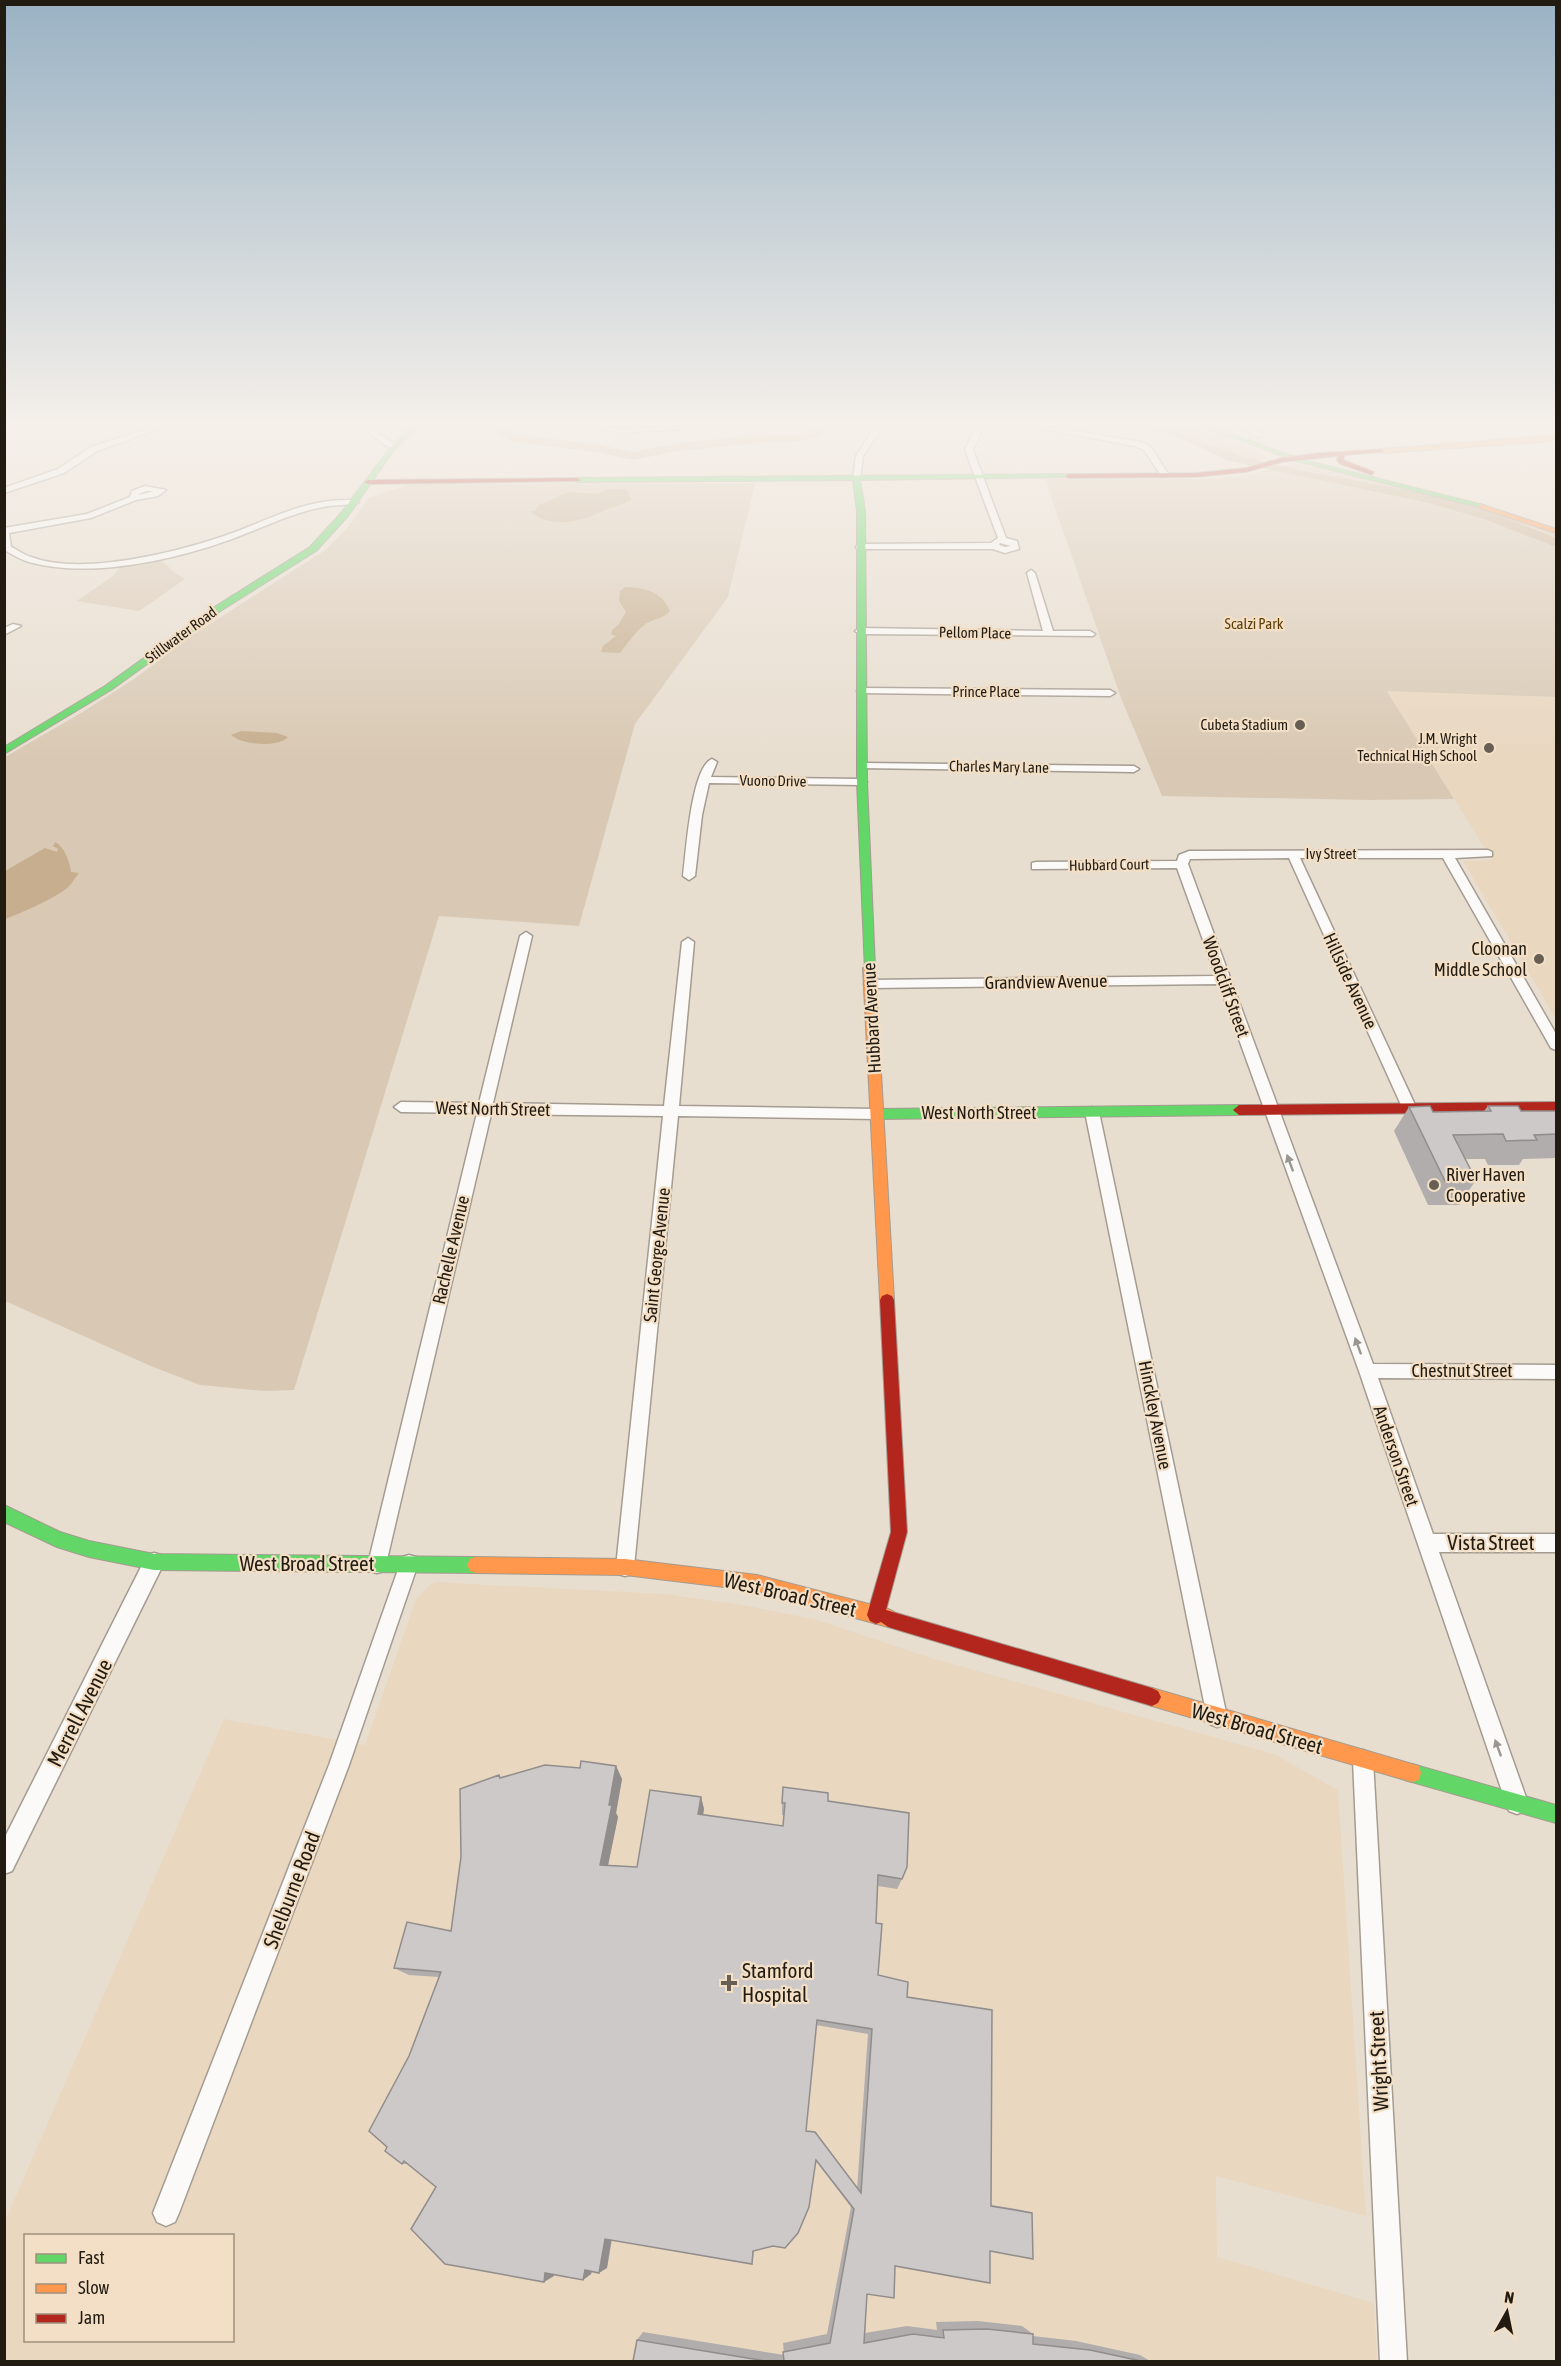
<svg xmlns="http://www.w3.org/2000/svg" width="1561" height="2366" font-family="'Asap Condensed',sans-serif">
  <rect width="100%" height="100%" fill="#e8ded0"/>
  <g fill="#e9d7c0" fill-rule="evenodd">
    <polygon points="1387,690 1556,697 1556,1019 1463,861 1492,860"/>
    <path d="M435,1582L666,1594L743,1605L817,1620L931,1658L1274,1754L1338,1790L1366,2216L1216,2176L1217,2257L1374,2303L1377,2361H5L4,2223L224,1719L365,1745L415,1602L424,1590ZM26,2236H232V2340H26Z"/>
  </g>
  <g fill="#d9c9b4">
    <path d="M1160,426H1199L1260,451L1266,458C1252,468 1216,445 1201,438C1188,432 1174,429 1160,426Z"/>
    <polygon points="1295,463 1446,496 1556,533 1556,697 1387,691 1454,799 1369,800 1162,796 1121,698 1045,479 1199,479 1242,476"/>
    <polygon points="755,483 728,597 635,724 579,926 439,916 294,1390 265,1391 200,1385 153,1367 5,1301 5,757 81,713 137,677 191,636 324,551 348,527 368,498 410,484"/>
    <polygon points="160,559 175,573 185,579 139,611 77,601 113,576 120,566"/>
  </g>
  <g fill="#c6ae8e">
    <path d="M619,489L627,490L631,500C623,505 614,506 605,510C581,522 552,530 530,511H535L539,505L569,492L597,494L605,490Z"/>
    <path d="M625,587C645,588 662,591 670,611C663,619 656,618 647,623C637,629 628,643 620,653L601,652L603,646L616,636L611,634L612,630L619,624L626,612L619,601L620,591Z"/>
    <path d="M241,731L277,733L288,737C278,748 242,745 231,735Z"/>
    <path d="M55,842C64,846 70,862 71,872L79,873C75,877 74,881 70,885C61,896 19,914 5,919V871L45,848L57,852L58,849L53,846Z"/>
  </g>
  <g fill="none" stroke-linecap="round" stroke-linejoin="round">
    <g fill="#c6ae8e" fill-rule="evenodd">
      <polygon points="485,426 500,426 517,435 596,444 633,452 677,443 769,434 796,434 810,431 819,426 833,426 818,437 796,442 769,442 677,451 633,460 596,452 514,442"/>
      <path d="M1145,426C1187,426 1203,444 1239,455C1302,474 1368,481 1432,495C1475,505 1516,522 1556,538V547L1484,519L1429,503L1229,461L1175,436L1147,429Z"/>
    </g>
    <g stroke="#a49c91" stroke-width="3">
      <g id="street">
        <polygon points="156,426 167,426 97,451 64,473 4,493 4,488 58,469 91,447"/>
        <polygon points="359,426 368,426 397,446 390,448"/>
        <polygon points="584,426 622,429 696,426 692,428 622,433"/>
        <polygon points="875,426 883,426 863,456 860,478 853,480 856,456"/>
        <path d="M976,426H984L973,450L1006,538L1017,541L1019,549L1005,553L993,549H857L856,547L860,544L991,543L998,538L965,450ZM1000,543L1011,546L1005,547L999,545Z"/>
        <polygon points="1029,426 1045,426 1140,442 1150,446 1169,475 1162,477 1144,450 1135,446"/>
        <polygon points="1239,426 1248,426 1264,435 1257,437"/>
        <path d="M145,486L166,490L158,496L136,500L91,518L9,533L11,547C18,550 24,555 31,557C81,576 174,553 224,536C257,525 289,507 323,502C333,500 345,500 355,500L359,502L355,504C345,505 333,505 323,507C291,513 262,528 232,539C174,560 90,579 29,562C21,560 12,554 4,550V528L87,514L130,497L132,491ZM146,491H154L139,495V494Z"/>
        <polygon points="1031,570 1035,573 1053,631 1090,631 1095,634 1093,636 860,634 855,631 860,628 1043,631 1027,573"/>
        <polygon points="13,624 21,626 4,635 4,628"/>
        <polygon points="862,688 1110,690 1115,693 1110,696 858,693 857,691"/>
        <path d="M712,759L717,762L711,777L862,779L867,782L862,785L709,783L702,815L695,876L689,880L683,876C686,854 691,767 712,759Z"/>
        <polygon points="863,763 1134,766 1139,769 1134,772 859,768 858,766"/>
        <polygon points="1488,850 1492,852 1492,856 1455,858 1556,1034 1556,1050 1551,1048 1443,858 1300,858 1416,1107 1409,1112 1402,1107 1289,858 1190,859 1188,864 1373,1364 1556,1365 1556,1379 1378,1378 1433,1534 1556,1534 1556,1552 1439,1552 1528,1803 1525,1811 1517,1814 1509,1811 1506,1803 1359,1371 1219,984 870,988 864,984 870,980 1216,976 1177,868 1032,869 1032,863 1036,862 1177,861 1179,855 1189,851"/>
        <polygon points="526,932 532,936 493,1103 664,1106 682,942 688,938 694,942 679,1106 877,1109 884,1114 877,1119 678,1116 634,1567 632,1574 625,1576 618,1574 616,1567 663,1116 491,1114 386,1564 384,1571 377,1573 370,1571 368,1564 477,1113 401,1112 394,1107 401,1102 479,1103 520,936"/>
        <polygon points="1092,1107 1099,1112 1227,1717 1224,1724 1217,1727 1210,1724 1207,1717 1085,1112"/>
        <polygon points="154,1553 161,1555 163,1562 161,1569 12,1871 4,1874 4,1839 147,1555"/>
        <polygon points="409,1555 416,1557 418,1564 349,1765 179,2213 175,2222 166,2226 157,2222 153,2213 329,1765 400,1564 402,1557"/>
        <polygon points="1363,1750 1370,1753 1373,1760 1407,2362 1380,2362 1353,1760 1356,1753"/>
      </g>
    </g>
    <g stroke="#a49c91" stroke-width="2">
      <g id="fast">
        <polygon points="412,426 419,426 394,450 348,516 316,551 222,610 111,690 4,754 4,747 105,686 216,606 310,547 342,512 390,448"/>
        <polygon points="1201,426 1210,426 1300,459 1487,506 1483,508 1296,461"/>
        <polygon points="1069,474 1073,476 1071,477 860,480 865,511 867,782 875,968 869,972 865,971 857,782 857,511 853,480 577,482 573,480 577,478"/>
        <polygon points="1239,1105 1245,1110 1239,1115 877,1119 871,1114 877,1109"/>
        <polygon points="4,1505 60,1532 89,1541 154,1554 476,1557 482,1559 485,1565 482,1571 476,1573 154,1570 89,1557 57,1547 4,1522"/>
        <polygon points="1412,1764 1556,1805 1556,1823 1405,1780 1403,1773 1405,1766"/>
      </g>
    </g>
    <g stroke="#a49c91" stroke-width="2">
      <g id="slow">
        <polygon points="1556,435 1556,439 1542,442 1382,453 1379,451 1382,449"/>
        <polygon points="1480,504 1556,529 1556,533 1480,508"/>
        <polygon points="869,964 875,968 894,1300 892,1304 887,1306 882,1304 880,1300 863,968"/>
        <polygon points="476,1557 625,1559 757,1575 888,1609 894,1612 897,1618 894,1624 888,1627 757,1591 625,1575 476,1573 470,1571 467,1565 470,1559"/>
        <polygon points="1152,1688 1412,1764 1419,1766 1421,1773 1419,1780 1412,1782 1152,1706 1146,1703 1143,1697 1146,1691"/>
      </g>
    </g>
    <g stroke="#a49c91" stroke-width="2">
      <g id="jam">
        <polygon points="1382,449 1384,452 1345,455 1343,460 1374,472 1372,475 1340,464 1337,460 1338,456 1282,462 1246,472 1196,477 1069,478 1065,476 1069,474 1196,473 1246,468 1281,458 1319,453"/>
        <polygon points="577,478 581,480 579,481 368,484 364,482 368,480"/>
        <polygon points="1556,1102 1556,1112 1239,1115 1233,1110 1239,1105"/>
        <polygon points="887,1294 892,1296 894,1300 907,1532 886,1610 1152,1688 1158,1691 1161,1697 1158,1703 1152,1706 888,1627 881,1622 876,1624 870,1621 867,1615 891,1532 880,1300 882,1296"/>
      </g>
    </g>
    <use href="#street" fill="#fcfaf8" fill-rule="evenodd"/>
    <use href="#fast" fill="#63d668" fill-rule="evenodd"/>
    <use href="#slow" fill="#ff974d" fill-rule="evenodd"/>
    <use href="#jam" fill="#b3261e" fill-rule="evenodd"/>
  </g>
  <g fill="#b0adac" fill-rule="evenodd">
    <polygon points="1488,1106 1521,1111 1557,1111 1557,1158 1523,1159 1519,1165 1488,1165 1485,1159 1465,1159 1476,1180 1459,1205 1428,1205 1394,1131 1409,1107 1433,1112 1484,1111"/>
    <path d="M616,1766L622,1779L616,1813L618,1817L608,1865L637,1867L701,1797L704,1809L703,1815L783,1826L784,1815H782V1803L828,1801L902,1879L897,1889L878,1886L876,1923L878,1975L907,1997L991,2205L1022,2210L1032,2213L990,2251L895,2266L867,2294L865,2333L907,2326L937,2330L936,2322L978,2321L1022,2326L1033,2334V2336L1076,2341L1140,2355L1150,2361H633L637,2340L643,2332L784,2355L783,2343L827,2334L851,2207L816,2161L773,2246L754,2250L753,2259L612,2240L607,2268L592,2272L591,2274L583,2280L554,2275L544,2282L436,2187L408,2164H402L387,2147L409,2056L439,1977L409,1975L394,1968L451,1931L501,1777L580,1768ZM816,2025L868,2034L857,2189L806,2131Z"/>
  </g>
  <g fill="#908d8c">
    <polygon points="616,1766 622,1779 616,1813 618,1817 606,1875 600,1865 609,1805"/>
    <polygon points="701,1797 704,1809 701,1826 698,1814"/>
    <polygon points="612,2235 607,2268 599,2273 605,2239"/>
    <polygon points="593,2265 591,2274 583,2280 585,2270"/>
    <polygon points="555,2268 554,2276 544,2282 545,2273"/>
  </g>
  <g fill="#cdc9c8" stroke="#908d8c" stroke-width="1.5" fill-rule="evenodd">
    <polygon points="1430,1106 1433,1112 1491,1111 1488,1106 1518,1106 1521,1111 1557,1111 1557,1134 1534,1135 1537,1140 1506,1141 1503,1134 1453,1135 1476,1180 1445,1181 1409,1107"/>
    <path d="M581,1761L616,1766L609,1805H612L600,1865L637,1867L650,1790L701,1797L698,1814L783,1826L785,1803H782L783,1787L828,1793V1801L909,1813L907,1867L902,1879L878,1875L876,1923L882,1924L878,1975L908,1982L907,1997L992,2010L991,2206L1032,2213L1033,2259L990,2251V2283L895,2266L894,2298L867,2294L864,2343L913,2334L944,2338L943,2330L987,2329L1033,2334V2344L1090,2350L1141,2361H784L783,2352L830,2343L854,2209L816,2160L809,2207L798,2233L785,2248L773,2246L753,2251L752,2264L605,2239L599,2273L585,2270L583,2280L545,2273L544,2282L445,2264L411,2229L436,2187L404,2161L402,2164L385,2151L387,2147L369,2131L409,2056L441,1972L394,1968L407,1922L451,1931L461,1857L460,1789L499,1775L500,1778L545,1765L580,1768ZM817,2020L872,2029L861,2193L815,2132L806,2131Z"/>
    <polygon points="637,2340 765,2361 633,2361"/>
  </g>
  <defs><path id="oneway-solid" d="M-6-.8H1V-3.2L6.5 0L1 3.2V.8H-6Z" transform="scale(1.5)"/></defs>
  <g fill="#9a9690">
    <use href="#oneway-solid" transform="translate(1290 1163) rotate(-110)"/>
    <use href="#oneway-solid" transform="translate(1358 1346) rotate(-110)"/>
    <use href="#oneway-solid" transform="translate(1498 1748) rotate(-110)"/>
  </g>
  <linearGradient id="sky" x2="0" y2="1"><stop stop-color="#9ab2c4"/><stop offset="0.56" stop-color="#f5f0ea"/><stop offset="1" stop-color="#f5f0ea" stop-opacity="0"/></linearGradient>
  <rect width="1561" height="757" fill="url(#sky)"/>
  <g fill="#675f54" stroke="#f3dfc5" stroke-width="2">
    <circle cx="1300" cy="725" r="6"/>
    <circle cx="1489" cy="748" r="6"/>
    <circle cx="1539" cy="959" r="6"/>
    <circle cx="1434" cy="1185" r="6"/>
    <path d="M726 1974h6v6h6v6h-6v6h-6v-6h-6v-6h6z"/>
  </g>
  <g text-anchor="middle" stroke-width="4.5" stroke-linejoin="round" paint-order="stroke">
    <g font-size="15" fill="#5c3d08" stroke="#f3dfc5">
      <text x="1254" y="629">Scalzi Park</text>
    </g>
    <g font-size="15" fill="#221b12" stroke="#f3dfc5">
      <text transform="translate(975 633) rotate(1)" y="5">Pellom Place</text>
      <text transform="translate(181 635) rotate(-36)" y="5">Stillwater Road</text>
      <text x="986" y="697">Prince Place</text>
      <text transform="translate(999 767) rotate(1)" y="5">Charles Mary Lane</text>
      <text transform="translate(773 781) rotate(1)" y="5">Vuono Drive</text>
      <text x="1331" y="859">Ivy Street</text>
      <text transform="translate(1109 865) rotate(-1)" y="5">Hubbard Court</text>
    </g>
    <g font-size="15" fill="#221b12" stroke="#f3dfc5" text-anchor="end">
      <text x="1288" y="730">Cubeta Stadium</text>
      <text x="1477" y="744">J.M. Wright<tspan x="1477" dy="17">Technical High School</tspan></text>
    </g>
    <g font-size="18" fill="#221b12" stroke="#f3dfc5" text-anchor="end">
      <text x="1527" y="955">Cloonan<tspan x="1527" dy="21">Middle School</tspan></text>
      <text x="1446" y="1181" text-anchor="start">River Haven<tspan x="1446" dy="21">Cooperative</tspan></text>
    </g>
    <g font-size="18" fill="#221b12" stroke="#f3dfc5">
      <text transform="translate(1350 981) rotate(65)" y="6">Hillside Avenue</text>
      <text transform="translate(1046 982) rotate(-1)" y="6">Grandview Avenue</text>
      <text transform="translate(1226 987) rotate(70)" y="6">Woodcliff Street</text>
      <text transform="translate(872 1018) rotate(-93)" y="6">Hubbard Avenue</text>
      <text transform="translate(493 1109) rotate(1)" y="6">West North Street</text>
      <text x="979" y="1119">West North Street</text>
      <text transform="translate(451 1250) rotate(-77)" y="6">Rachelle Avenue</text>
      <text transform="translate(657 1255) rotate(-84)" y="6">Saint George Avenue</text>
      <text x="1462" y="1377">Chestnut Street</text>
      <text transform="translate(1155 1415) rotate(79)" y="6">Hinckley Avenue</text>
      <text transform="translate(1396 1456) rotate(71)" y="6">Anderson Street</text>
    </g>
    <g font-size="21" fill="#221b12" stroke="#f3dfc5">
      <text x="1491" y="1550">Vista Street</text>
      <text x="307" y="1571">West Broad Street</text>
      <text transform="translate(790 1595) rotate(13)" y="7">West Broad Street</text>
      <text transform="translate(80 1713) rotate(-63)" y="7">Merrell Avenue</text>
      <text transform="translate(1257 1729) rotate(16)" y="7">West Broad Street</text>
      <text transform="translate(292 1890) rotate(-69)" y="7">Shelburne Road</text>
      <text transform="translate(1379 2061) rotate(-93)" y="7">Wright Street</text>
    </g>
    <g font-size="21" fill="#221b12" stroke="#f3dfc5" text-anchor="start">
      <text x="742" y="1978">Stamford<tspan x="742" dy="24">Hospital</tspan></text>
    </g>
  </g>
  <rect width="1561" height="2366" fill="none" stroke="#221b12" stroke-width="12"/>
  <rect x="24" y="2234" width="210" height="108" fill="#f3dfc5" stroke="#9f917d" stroke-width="1.5"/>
  <rect x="36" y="2254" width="30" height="9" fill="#63d668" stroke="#9f917d" stroke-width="1.5"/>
  <text x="78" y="2264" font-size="18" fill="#221b12">Fast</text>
  <rect x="36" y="2284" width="30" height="9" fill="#ff974d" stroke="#9f917d" stroke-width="1.5"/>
  <text x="78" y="2294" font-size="18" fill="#221b12">Slow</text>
  <rect x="36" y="2314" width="30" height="9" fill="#b3261e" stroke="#9f917d" stroke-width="1.5"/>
  <text x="78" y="2324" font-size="18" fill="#221b12">Jam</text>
  <g transform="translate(1507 2312) rotate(9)" stroke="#f3dfc5" stroke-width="4.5" paint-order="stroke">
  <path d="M0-4.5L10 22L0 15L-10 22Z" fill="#221b12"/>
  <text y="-9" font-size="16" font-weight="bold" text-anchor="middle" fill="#221b12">N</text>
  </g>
</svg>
